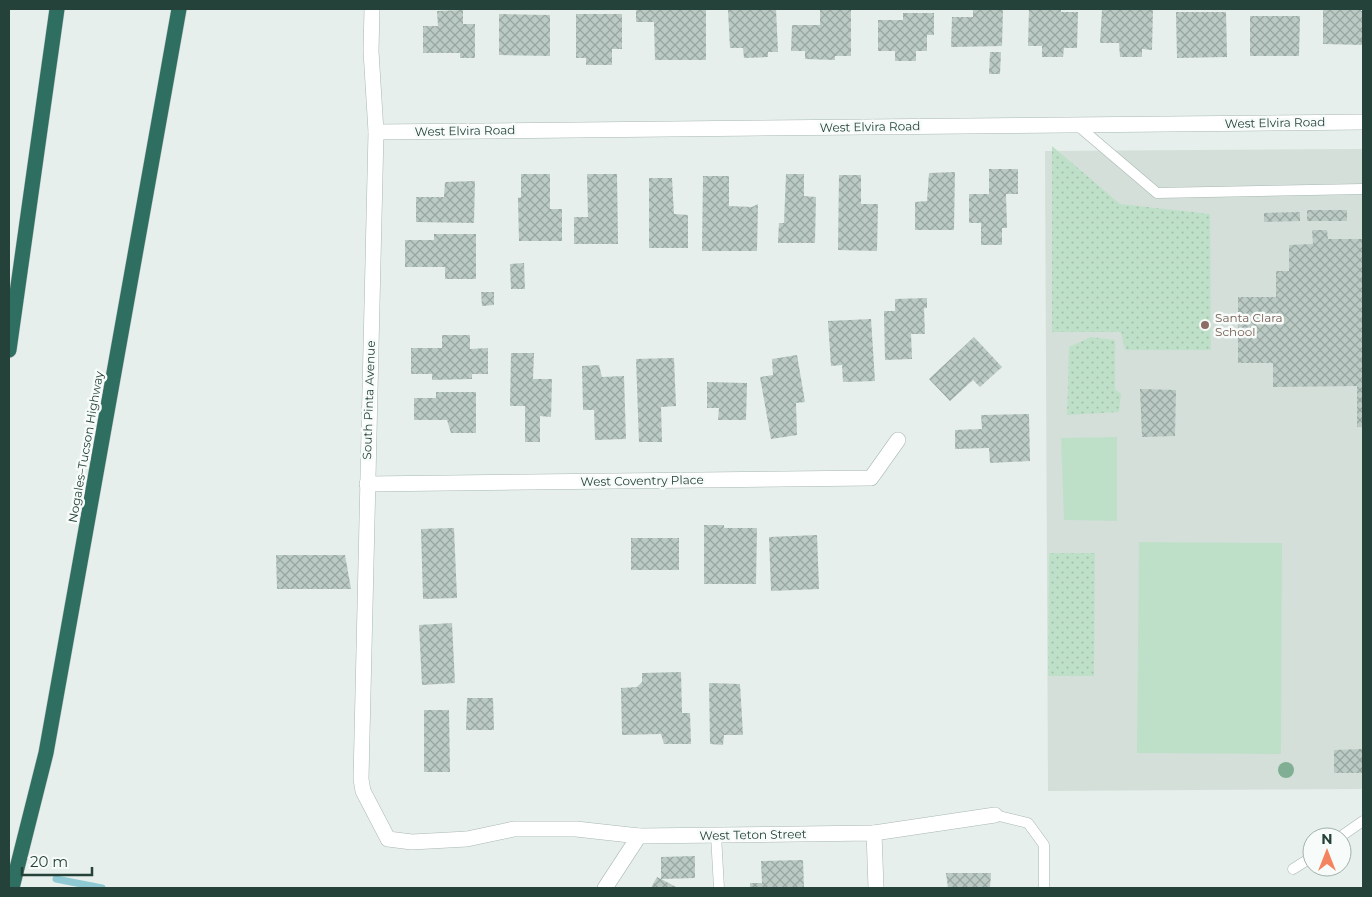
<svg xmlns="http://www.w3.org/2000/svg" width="1372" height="897" font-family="Montserrat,sans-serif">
  <defs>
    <pattern id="grass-dots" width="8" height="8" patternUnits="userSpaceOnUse" patternTransform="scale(1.25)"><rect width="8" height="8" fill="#bfe0c8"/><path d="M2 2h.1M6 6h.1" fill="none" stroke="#a4c1ad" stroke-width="1.8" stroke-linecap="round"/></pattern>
    <pattern id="building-cross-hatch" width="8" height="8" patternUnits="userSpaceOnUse" patternTransform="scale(1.25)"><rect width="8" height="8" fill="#bbcac4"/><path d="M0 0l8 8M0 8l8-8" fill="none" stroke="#98a6a0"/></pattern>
  </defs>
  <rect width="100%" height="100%" fill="#e6efeb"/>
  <polygon fill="#d4dfda" points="1363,149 1363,789 1048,791 1045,151"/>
  <g fill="url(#grass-dots)">
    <polygon points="1052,146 1120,204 1210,214 1211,350 1125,350 1121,332 1052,332"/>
    <polygon points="1091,337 1115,340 1115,389 1121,394 1119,412 1067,415 1069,347"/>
    <polygon points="1049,553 1095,553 1094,676 1048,676"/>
  </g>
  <g fill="#bfe0c8">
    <polygon points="1117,437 1117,521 1064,520 1061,438"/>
    <polygon points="1139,542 1282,543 1281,754 1137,753"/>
  </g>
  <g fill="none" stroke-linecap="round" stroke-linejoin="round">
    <polyline stroke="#8ec9d4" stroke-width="7" points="56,879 102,888"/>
  </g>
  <g fill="url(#building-cross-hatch)">
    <polygon points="636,9 706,9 706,60 655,60 654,22 636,22"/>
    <polygon points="776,9 778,52 768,52 768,57 744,58 743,48 730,48 728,10"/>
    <polygon points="820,9 851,9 851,56 835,56 835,60 805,59 805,51 791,51 792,25 820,25"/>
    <polygon points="973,9 1003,9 1002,46 951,47 952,17 973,17"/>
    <polygon points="1029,9 1061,9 1061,12 1078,12 1077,48 1064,48 1063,57 1042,57 1042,46 1028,46"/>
    <polygon points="1102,9 1153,9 1152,50 1142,49 1142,57 1120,57 1119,43 1100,43"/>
    <polygon points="1323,9 1361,9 1361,11 1363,11 1363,45 1323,44"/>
    <polygon points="463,10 463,24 475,24 475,58 460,58 460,53 423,53 423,26 438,26 437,11"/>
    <polygon points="1176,12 1226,12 1227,57 1177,58"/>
    <polygon points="903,13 934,13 934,35 927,35 927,51 916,51 916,61 895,61 895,51 878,51 878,20 903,20"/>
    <polygon points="499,14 550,15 550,56 499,55"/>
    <polygon points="576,14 622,14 622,49 612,49 612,65 586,65 586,58 576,58"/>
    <polygon points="1250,16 1300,16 1299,56 1250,56"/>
    <polygon points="990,52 1001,52 1000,74 989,74"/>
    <polygon points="989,169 1018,169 1018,194 1006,194 1007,228 1002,228 1002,245 981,245 981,223 969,223 969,194 989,194"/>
    <polygon points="955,172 954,230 915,230 915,202 927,201 929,173"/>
    <polygon points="521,174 550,174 550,209 562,209 562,241 519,241 518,198 521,197"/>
    <polygon points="587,174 617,174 618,244 574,244 574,217 588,217"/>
    <polygon points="786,174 804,174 804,196 816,197 815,243 778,243 779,223 784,223"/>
    <polygon points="839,175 861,175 861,204 878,204 877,251 838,250"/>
    <polygon points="703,176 729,176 729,206 752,207 758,204 757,251 702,251"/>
    <polygon points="649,178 672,178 674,214 688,215 688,248 649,248"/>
    <polygon points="475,181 474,223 416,222 416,197 444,197 445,182"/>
    <rect x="1307" y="210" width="40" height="11"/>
    <polygon points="1300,212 1300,221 1264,222 1264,213"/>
    <polygon points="1312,230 1327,230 1328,239 1363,239 1363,427 1357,427 1357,386 1273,387 1273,363 1238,363 1238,297 1276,297 1276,271 1289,271 1289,245 1313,244"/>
    <polygon points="434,234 476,234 476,279 445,279 445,267 405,267 405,240 434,240"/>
    <polygon points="524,263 525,289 511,289 510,264"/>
    <polygon points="481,292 494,292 494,305 482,306"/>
    <polygon points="927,298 927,308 924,308 925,334 911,334 912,359 885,360 884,311 895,311 895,299"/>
    <polygon points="871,319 875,381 843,382 842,365 831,366 828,321"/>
    <polygon points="442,335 470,335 470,349 488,348 488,374 472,374 472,379 432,380 432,374 411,374 411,348 442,348"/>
    <polygon points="974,337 1002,367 980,387 973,380 950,401 929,379"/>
    <polygon points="511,353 534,353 533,379 552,379 551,417 540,416 540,442 525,442 525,406 510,406"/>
    <polygon points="797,355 805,402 796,403 797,435 771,439 760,377 773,375 772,359"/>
    <polygon points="674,358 676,406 661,407 662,442 639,442 636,359"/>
    <polygon points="599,365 602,377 624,376 626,439 595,440 594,410 583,410 582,366"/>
    <polygon points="707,382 747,383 746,420 718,420 719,408 707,408"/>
    <polygon points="1140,389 1176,390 1175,436 1142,437"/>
    <polygon points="436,392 476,392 476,433 451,433 447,420 414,420 414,398 436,398"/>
    <polygon points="1029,414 1030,461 990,463 989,448 955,449 955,430 982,429 981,415"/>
    <polygon points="704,525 724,525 724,528 757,528 756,584 704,584"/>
    <polygon points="454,528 457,598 423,599 421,529"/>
    <polygon points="817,535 819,589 771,591 769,537"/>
    <rect x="631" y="538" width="48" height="32"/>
    <polygon points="276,555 345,555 351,589 277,589"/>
    <polygon points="452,623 455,683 422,685 419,625"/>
    <polygon points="681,672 682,713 690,713 691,744 664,744 661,734 622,735 621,688 637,687 642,682 642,673"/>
    <polygon points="709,683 740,684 743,735 724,735 723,745 710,744"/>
    <polygon points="467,698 493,698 494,730 466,730"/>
    <polygon points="424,710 449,710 450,772 424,772"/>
    <polygon points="1363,749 1363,773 1334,773 1334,750"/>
    <polygon points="695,856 695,878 661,879 661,857"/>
    <polygon points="803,860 804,888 750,888 750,883 762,883 761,861"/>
    <polygon points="946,873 991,873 990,888 948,888"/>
    <polygon points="657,877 663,880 678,888 651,888"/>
  </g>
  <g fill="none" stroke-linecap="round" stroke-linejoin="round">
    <g stroke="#a8b8b2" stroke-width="11">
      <g id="service">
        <polyline points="1077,125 1157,193 1363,189"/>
        <polyline points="995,815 1028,823 1044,845 1044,888"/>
        <polyline points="716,835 719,888"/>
        <polyline points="1340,837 1363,821"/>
        <polyline points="1293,869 1312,857"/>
      </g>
    </g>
    <g stroke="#a8b8b2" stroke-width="16">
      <g id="minor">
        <polyline points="372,9 371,51 376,132 361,779 363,791 388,839 412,842 467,839 514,829 576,829 639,836"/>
        <polyline points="376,132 1363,122"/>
        <polyline points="367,484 871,478 898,440"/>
        <polyline points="874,833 995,815"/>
        <polyline points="605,888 639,836 874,833 876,888"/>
      </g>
    </g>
    <g stroke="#c2cac8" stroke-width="16">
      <g id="motorway">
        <polyline points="9,350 57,9"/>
        <polyline points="12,888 46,753 179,9"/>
      </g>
    </g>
    <use href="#service" stroke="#fff" stroke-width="10"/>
    <use href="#minor" stroke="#fff" stroke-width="15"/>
    <use href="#motorway" stroke="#2f6f62" stroke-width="15"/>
  </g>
  <circle fill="#80af93" cx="1286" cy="770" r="8"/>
  <circle fill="#8d6e63" stroke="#f7fbf9" stroke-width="2" cx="1205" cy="325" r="5"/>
  <g text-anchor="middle" stroke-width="5" stroke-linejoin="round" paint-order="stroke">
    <g font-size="12" fill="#24423a" stroke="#f7fbf9">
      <text transform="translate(1275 123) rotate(-1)" y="4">West Elvira Road</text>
      <text transform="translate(870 127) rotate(-1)" y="4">West Elvira Road</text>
      <text transform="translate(465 131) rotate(-1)" y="4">West Elvira Road</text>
      <text transform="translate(369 400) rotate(-88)" y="4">South Pinta Avenue</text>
      <text transform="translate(86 447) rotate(-80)" y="4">Nogales–Tucson Highway</text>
      <text transform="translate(642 481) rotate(-1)" y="4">West Coventry Place</text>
      <text transform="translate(753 835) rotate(-1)" y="4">West Teton Street</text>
    </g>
    <g font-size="12" fill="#785e54" stroke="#f7fbf9" text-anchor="start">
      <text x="1215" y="322">Santa Clara<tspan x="1215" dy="14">School</tspan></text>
    </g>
  </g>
  <rect width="1372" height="897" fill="none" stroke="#24423a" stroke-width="20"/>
  <g transform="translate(1327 852)"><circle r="24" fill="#f7fbf9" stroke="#a3b1ad"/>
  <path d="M0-4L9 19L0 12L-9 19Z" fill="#f4845f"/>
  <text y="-8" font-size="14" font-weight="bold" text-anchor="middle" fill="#24423a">N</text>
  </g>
  <path d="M22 867v8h70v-8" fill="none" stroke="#24423a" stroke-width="2.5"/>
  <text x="30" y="867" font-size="15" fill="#24423a" stroke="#f7fbf9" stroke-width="4" paint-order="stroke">20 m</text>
</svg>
